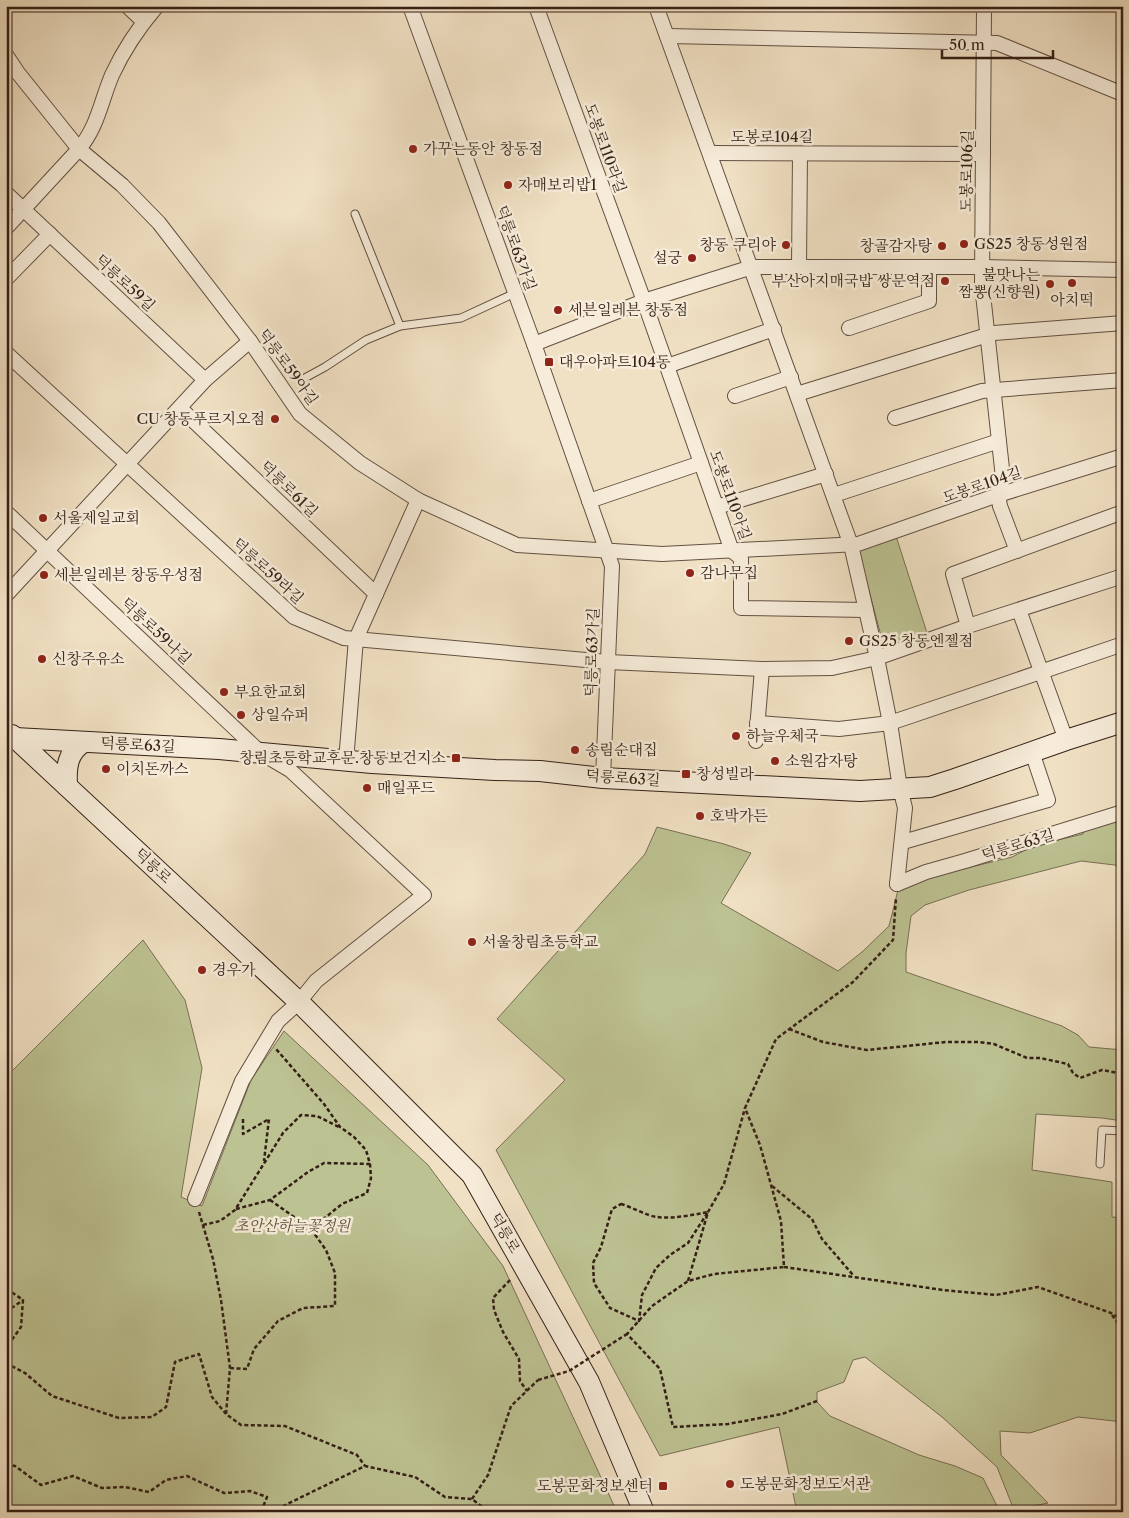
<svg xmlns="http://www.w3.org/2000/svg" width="1129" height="1518" font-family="'Libre Caslon Text','Noto Serif KR',serif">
  <rect width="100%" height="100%" fill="#f1e1c4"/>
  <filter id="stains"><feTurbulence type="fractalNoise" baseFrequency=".004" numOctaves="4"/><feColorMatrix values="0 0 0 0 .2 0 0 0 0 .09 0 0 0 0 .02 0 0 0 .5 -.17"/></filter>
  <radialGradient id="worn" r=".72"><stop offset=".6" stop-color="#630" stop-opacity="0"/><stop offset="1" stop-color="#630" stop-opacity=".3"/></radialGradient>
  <g fill="#bdc292" stroke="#787054">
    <polygon points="896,536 928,636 885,651 858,549 880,544"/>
    <polygon points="1123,815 1123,866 1081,861 969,890 925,905 911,916 906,953 906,972 1062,1026 1078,1035 1089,1047 1123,1050 1123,1121 1102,1118 1036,1114 1032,1170 1112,1182 1112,1217 1123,1218 1123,1422 1078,1417 1030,1433 1000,1431 1001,1455 1048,1503 1014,1510 997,1467 942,1417 865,1357 853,1360 844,1382 817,1392 817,1402 830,1416 919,1455 955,1466 983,1478 1000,1512 797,1512 779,1427 660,1456 496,1150 565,1080 497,1019 645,854 657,827 724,844 751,853 721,903 838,971 862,952 889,926 898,890 926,878 1012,857 1033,846 1083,834 1083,826"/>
    <polygon points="143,940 185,1000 202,1068 181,1197 202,1206 251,1080 284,1031 428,1165 503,1266 617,1512 6,1512 6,1077"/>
  </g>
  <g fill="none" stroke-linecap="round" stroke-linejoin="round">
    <g stroke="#635042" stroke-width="9">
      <g id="lane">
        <polyline points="355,214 400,326"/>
        <polyline points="303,379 325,367 366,340 400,326 461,318 515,293"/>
        <polyline points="1100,1164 1102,1130 1123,1131"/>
      </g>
    </g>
    <g stroke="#635042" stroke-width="16">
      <g id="street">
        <polyline points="127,6 144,22"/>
        <polyline points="410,6 534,344 612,566 603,778"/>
        <polyline points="536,6 644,301 732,551 741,558 741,608 866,610"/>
        <polyline points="656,6 851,545 877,658 890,723 900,788 905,808 897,884"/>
        <polyline points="984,6 982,285 1003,478 998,495 1000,506 1017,551"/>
        <polyline points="667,36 997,43 1123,94"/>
        <polyline points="6,55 18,73 79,149 122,185 159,223 250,341 300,414 360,463 418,500 517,545 662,554 858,544 998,495 1123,456"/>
        <polyline points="710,153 983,154"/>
        <polyline points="6,193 205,380"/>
        <path d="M6,228L79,149C98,126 101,101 112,75C124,49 139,27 157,6"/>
        <polyline points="799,267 800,154"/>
        <polyline points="6,279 50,234"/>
        <polyline points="849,328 929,301 929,267"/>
        <polyline points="534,344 644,301 752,267 982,267 1123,270"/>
        <polyline points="6,353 294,617 344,638 608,662 762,669 832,668 877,658 968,626 1123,576"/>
        <polyline points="667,366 774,329"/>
        <polyline points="797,394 994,333 1123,323"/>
        <polyline points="735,396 791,377"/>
        <polyline points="180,408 376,594"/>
        <polyline points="895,418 982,391 1123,380"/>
        <polyline points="834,495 999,441"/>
        <polyline points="589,501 701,463"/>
        <polyline points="717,507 826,474"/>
        <polyline points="6,512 261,753 290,770 424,895 316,981 299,1002 278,1021 242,1081 195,1199"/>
        <polyline points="6,595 205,380 250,341"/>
        <polyline points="1019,610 1066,740"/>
        <polyline points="968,626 953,574 1123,512"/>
        <polyline points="757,723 839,729 890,723 1123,644"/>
        <polyline points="756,741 762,669"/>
        <polyline points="346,761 356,639 418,500"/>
        <polyline points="903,842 1048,800 1032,752"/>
        <polyline points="897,884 926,872 965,861 1123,812"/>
      </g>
    </g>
    <g stroke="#341f16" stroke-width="22">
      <g id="secondary">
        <polyline points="12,735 299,1002 472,1175 589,1382 644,1512"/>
        <polyline points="15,738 219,749 372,763 495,770 540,771 603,778 860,791 930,787 955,779 1066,740 1123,722"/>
        <path d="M67,786C66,768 67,752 84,742"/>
      </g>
    </g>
    <g stroke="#341f16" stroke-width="2.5" stroke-dasharray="4 2.5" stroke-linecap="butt">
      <polyline points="789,1029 823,1042 867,1050 946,1042 979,1042 994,1044 1027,1058 1040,1058 1068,1064 1073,1073 1080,1078 1102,1070 1123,1074"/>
      <polyline points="243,1119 243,1134 269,1119 264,1161"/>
      <polyline points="772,1186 812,1219 822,1239 853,1275"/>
      <polyline points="270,1200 311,1229"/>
      <path d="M621,1204C632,1207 647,1216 657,1217C674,1219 692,1215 708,1212L688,1243L670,1255L656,1268L642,1295L639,1321L610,1308L594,1283L593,1263L601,1247L612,1209Z"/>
      <polyline points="236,1209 270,1200 308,1172 324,1163 370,1164"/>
      <polyline points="199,1212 213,1259 221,1300 230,1368 226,1414 241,1425 285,1426 357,1455 365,1466"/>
      <polyline points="203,1225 220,1221 235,1210 283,1133 301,1115 317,1116 339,1127"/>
      <polyline points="784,1267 943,1290 996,1295 1038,1287 1111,1313 1123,1320"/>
      <polyline points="510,1280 493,1298 494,1310 503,1332 519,1359 520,1381 527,1391"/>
      <polyline points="688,1281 708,1212 724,1184 745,1108"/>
      <polyline points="6,1291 10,1291 23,1300 21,1327 6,1348"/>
      <polyline points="6,1312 23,1300"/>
      <polyline points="1112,1315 1123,1330"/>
      <polyline points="6,1363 25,1373 52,1396 119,1418 152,1417 166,1407 175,1362 199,1354 212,1397 226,1414"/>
      <polyline points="230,1368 247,1369 254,1349 278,1321 303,1308 335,1306 335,1273 326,1250 311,1229 342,1204 367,1193 371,1178 370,1164 366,1150 354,1137 340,1127 324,1104 276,1049"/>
      <polyline points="817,1401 782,1414 728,1424 673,1427 660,1369 627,1334 652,1306 688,1281 714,1274 784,1267 781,1221 760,1145 745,1108 776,1039 853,982 893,940 896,898"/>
      <polyline points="6,1464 15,1466 41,1485 73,1476 102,1488 125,1487 149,1492 166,1480 187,1476 224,1493 250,1491 267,1497 261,1512"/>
      <polyline points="472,1499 488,1475 511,1406 538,1380"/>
      <polyline points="271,1512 365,1466 415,1477 445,1497 472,1499 489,1512"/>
    </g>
    <use href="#lane" stroke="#f6ecd9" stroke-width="7"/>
    <use href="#street" stroke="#f6ecd9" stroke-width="14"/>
    <use href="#secondary" stroke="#f6ecd9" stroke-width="20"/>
    <polyline stroke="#341f16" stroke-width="2.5" stroke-dasharray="4 2.5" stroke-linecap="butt" points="538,1380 569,1371 627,1334"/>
  </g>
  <g fill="#8f2418" stroke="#f6ecd9" stroke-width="2">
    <circle cx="413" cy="149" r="5"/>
    <circle cx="508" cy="185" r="5"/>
    <circle cx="964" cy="244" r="5"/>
    <circle cx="786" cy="245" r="5"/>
    <circle cx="942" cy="246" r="5"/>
    <circle cx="692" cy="258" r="5"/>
    <circle cx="945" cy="281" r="5"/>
    <circle cx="1072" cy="283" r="5"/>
    <circle cx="1050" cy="284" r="5"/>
    <circle cx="558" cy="310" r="5"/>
    <rect x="544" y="357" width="10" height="10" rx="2.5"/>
    <circle cx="275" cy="419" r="5"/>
    <circle cx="43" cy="518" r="5"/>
    <circle cx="690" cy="573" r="5"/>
    <circle cx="44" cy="575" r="5"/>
    <circle cx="849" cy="641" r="5"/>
    <circle cx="42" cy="659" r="5"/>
    <circle cx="224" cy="692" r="5"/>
    <circle cx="241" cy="715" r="5"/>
    <circle cx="736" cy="736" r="5"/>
    <circle cx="575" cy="750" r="5"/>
    <rect x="451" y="753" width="10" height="10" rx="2.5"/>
    <circle cx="775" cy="761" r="5"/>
    <circle cx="106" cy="769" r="5"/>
    <rect x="681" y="769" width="10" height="10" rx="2.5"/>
    <circle cx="367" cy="788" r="5"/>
    <circle cx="700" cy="816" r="5"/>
    <circle cx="472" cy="942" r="5"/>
    <circle cx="202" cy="970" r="5"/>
    <circle cx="730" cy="1484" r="5"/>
    <rect x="658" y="1481" width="10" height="10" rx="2.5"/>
  </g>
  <g text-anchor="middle" stroke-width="5" stroke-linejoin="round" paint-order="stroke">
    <g font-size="15" fill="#341f16" stroke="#f6ecd9">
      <text x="772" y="142">도봉로104길</text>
      <text transform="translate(605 148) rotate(70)" y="5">도봉로110라길</text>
      <text transform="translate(967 171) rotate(-89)" y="5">도봉로106길</text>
      <text transform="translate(516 248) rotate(70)" y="5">덕릉로63가길</text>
      <text transform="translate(125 283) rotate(43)" y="5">덕릉로59길</text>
      <text transform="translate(288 367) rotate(54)" y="5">덕릉로59아길</text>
      <text transform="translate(982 485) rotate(-19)" y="5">도봉로104길</text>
      <text transform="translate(289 489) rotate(44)" y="5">덕릉로61길</text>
      <text transform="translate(730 495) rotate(70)" y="5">도봉로110아길</text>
      <text transform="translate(268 571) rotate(42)" y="5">덕릉로59라길</text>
      <text transform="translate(156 631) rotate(43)" y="5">덕릉로59나길</text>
      <text transform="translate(592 652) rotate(-88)" y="5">덕릉로63가길</text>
      <text transform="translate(138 745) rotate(3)" y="5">덕릉로63길</text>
      <text transform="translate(623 778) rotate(4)" y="5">덕릉로63길</text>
      <text transform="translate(1018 845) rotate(-17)" y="5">덕릉로63길</text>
      <text transform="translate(153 866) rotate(43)" y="5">덕릉로</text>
      <text transform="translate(505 1233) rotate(60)" y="5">덕릉로</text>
    </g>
    <g font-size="15" fill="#341f16" stroke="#f6ecd9" text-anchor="start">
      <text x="423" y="154">가꾸는동안 창동점</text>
      <text x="518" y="190">자매보리밥1</text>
      <text x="974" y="249">GS25 창동성원점</text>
      <text x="776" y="250" text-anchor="end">창동 쿠리야</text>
      <text x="932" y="251" text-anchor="end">창골감자탕</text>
      <text x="682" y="263" text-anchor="end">설궁</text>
      <text x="1040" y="280" text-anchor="end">불맛나는<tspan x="1040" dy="17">짬뽕(신향원)</tspan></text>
      <text x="935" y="286" text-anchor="end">부산아지매국밥 쌍문역점</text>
      <text x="1072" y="305" text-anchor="middle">아치떡</text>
      <text x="568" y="315">세븐일레븐 창동점</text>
      <text x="559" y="367">대우아파트104동</text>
      <text x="265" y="424" text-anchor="end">CU 창동푸르지오점</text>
      <text x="53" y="523">서울제일교회</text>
      <text x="700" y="578">감나무집</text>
      <text x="54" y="580">세븐일레븐 창동우성점</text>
      <text x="859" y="646">GS25 창동엔젤점</text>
      <text x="52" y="664">신창주유소</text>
      <text x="234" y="697">부요한교회</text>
      <text x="251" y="720">상일슈퍼</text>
      <text x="746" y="741">하늘우체국</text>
      <text x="585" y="755">송림순대집</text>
      <text x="446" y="763" text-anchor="end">창림초등학교후문.창동보건지소</text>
      <text x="785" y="766">소원감자탕</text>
      <text x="116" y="774">이치돈까스</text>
      <text x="696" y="779">창성빌라</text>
      <text x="377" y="793">매일푸드</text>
      <text x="710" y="821">호박가든</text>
      <text x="482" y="947">서울창림초등학교</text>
      <text x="212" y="975">경우가</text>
      <text x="740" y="1489">도봉문화정보도서관</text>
      <text x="653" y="1491" text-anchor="end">도봉문화정보센터</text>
    </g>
    <g font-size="15" font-style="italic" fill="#5d503b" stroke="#f6ecd9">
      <text x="292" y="1231">초안산하늘꽃정원</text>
    </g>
  </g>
  <rect width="1129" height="1518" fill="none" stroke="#f1e1c4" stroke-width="25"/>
  <rect x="8" y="8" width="1114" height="1503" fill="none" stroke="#341f16" stroke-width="2.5"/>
  <rect x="12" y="12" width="1104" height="1493" fill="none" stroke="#341f16"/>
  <path d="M942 50v8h111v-8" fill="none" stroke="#341f16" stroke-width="2.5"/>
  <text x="949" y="50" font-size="15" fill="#341f16" stroke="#f6ecd9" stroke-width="4" paint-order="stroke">50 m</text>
  <rect width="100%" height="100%" filter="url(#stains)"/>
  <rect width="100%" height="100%" fill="url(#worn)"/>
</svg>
